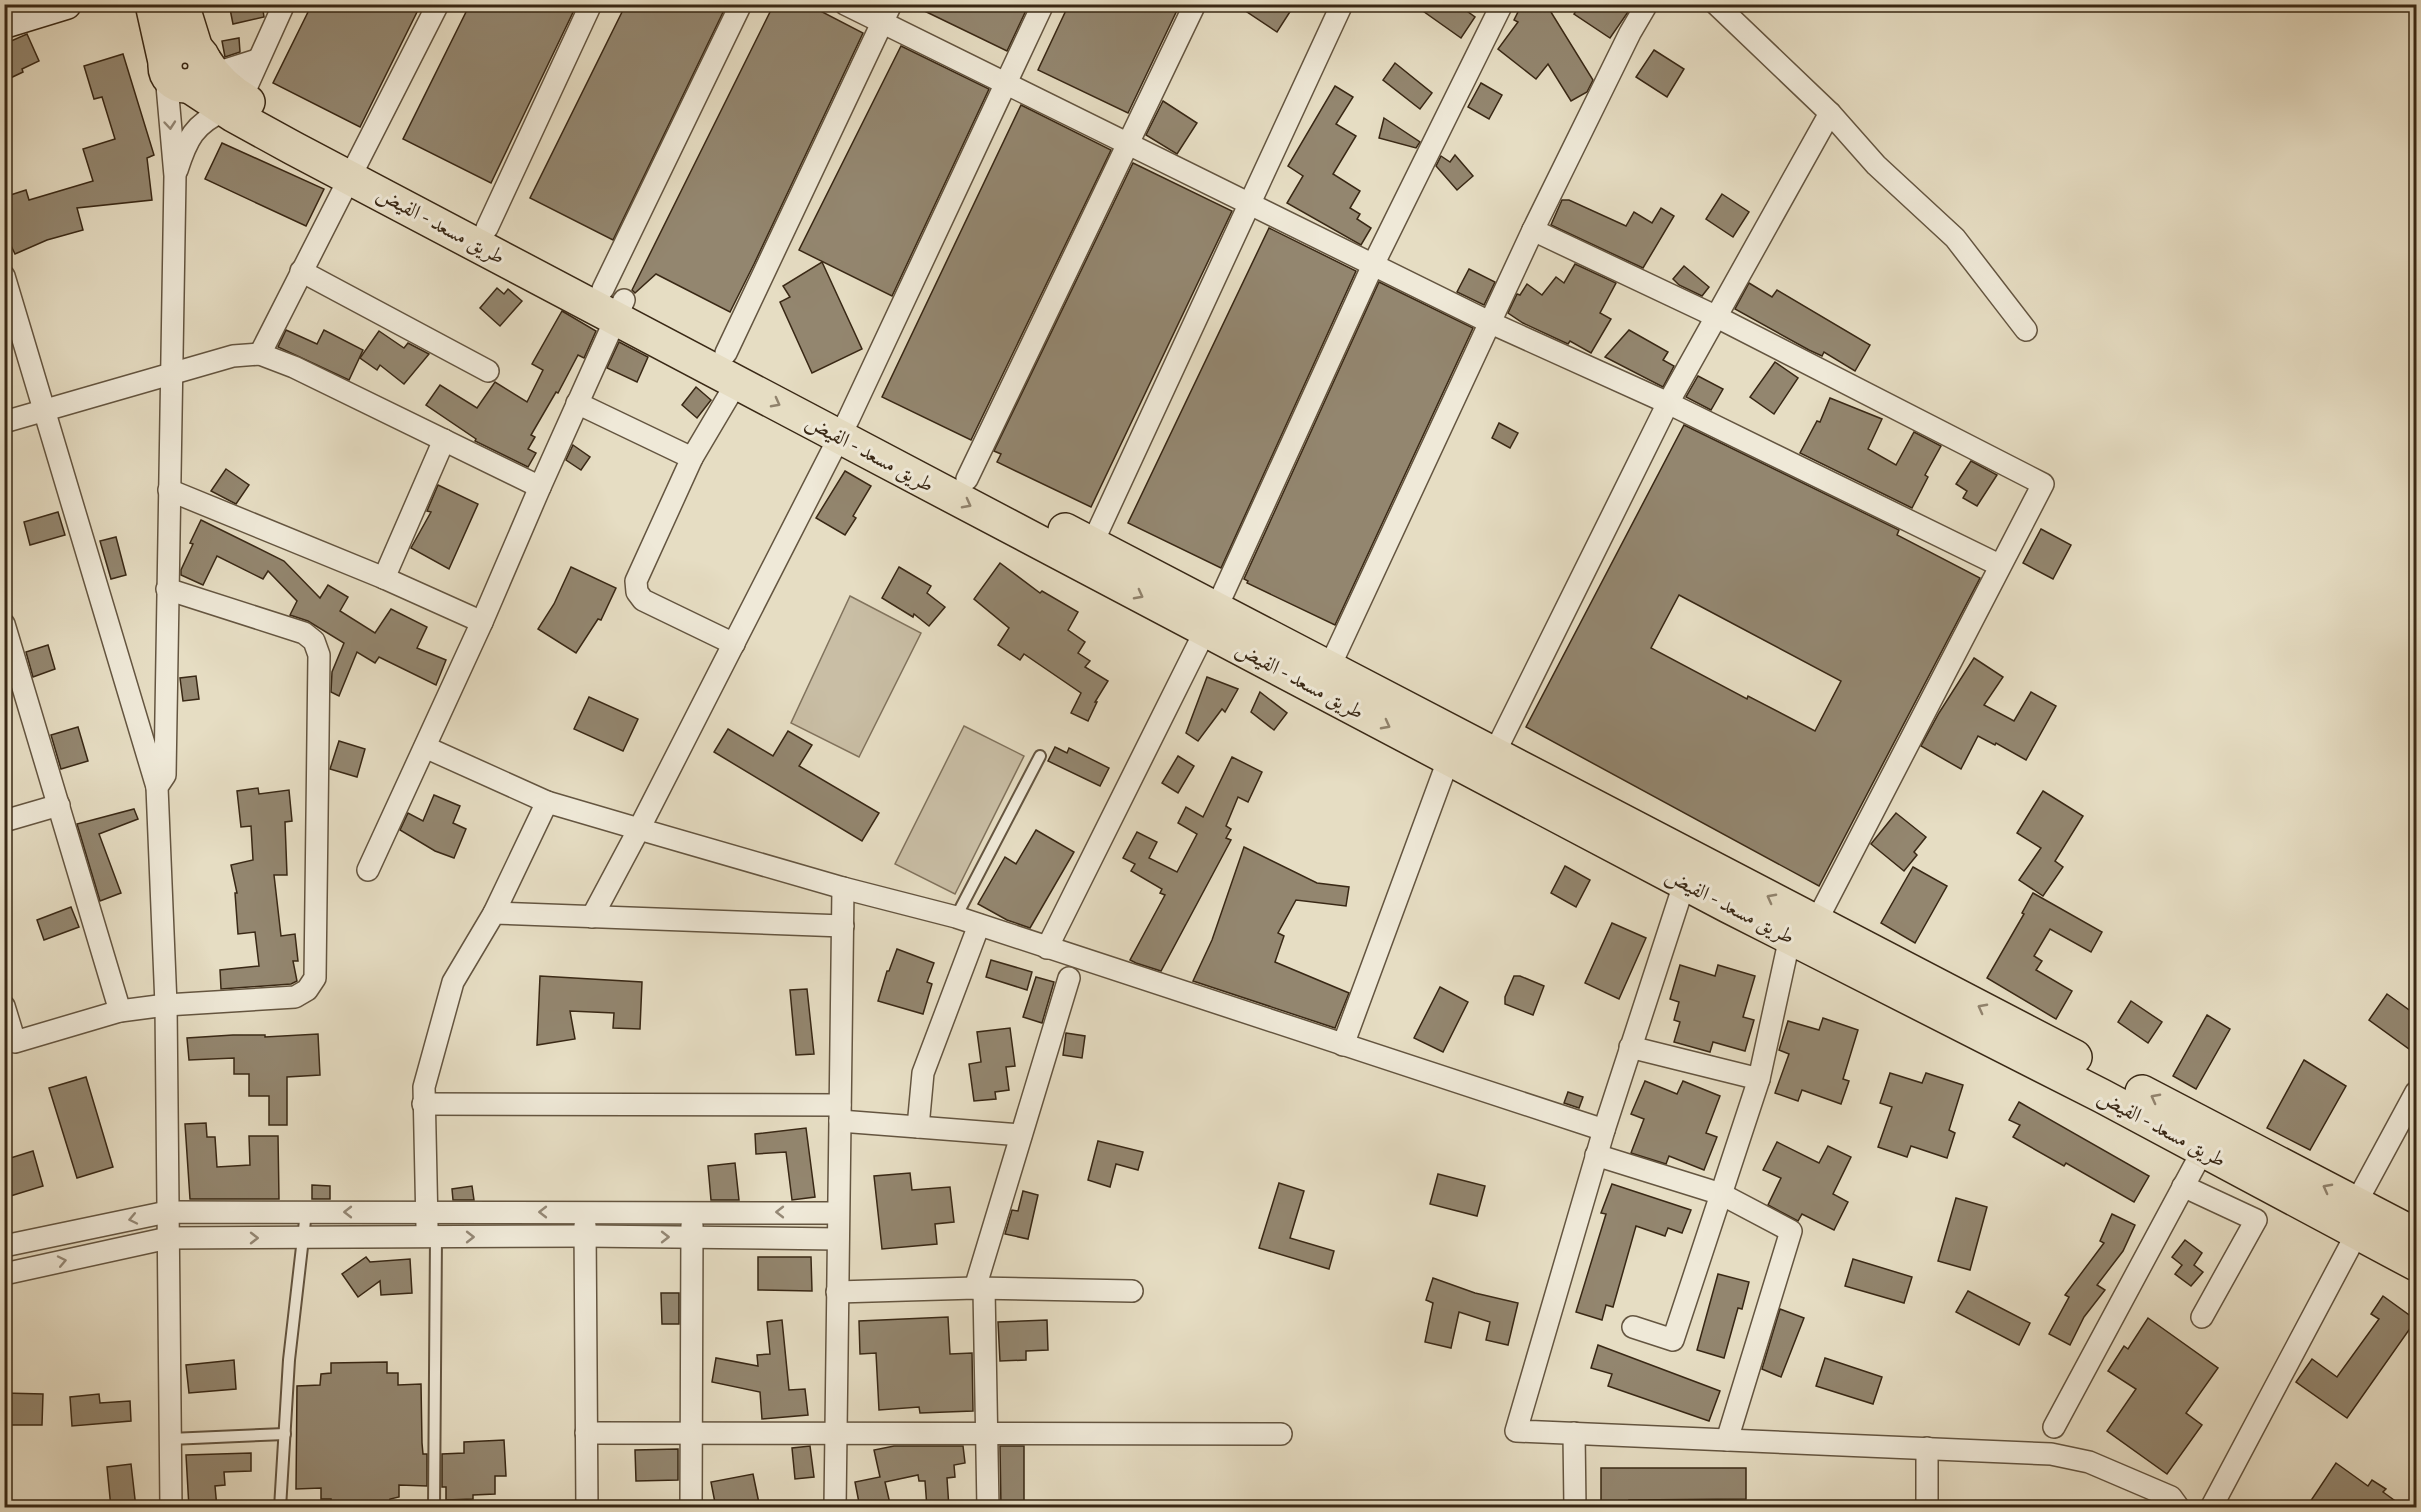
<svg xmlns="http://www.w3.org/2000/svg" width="2421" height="1512" font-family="Alegreya,Amiri,serif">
  <rect width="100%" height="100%" fill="#e6ddc3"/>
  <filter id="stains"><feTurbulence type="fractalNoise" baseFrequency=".00333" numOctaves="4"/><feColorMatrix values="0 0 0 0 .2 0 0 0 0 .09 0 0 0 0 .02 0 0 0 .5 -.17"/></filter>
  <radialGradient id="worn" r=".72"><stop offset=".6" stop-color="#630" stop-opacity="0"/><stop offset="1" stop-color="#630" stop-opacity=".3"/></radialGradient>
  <g fill="#c9bea5" stroke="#81735d" stroke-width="1.5">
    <polygon points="850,596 921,633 859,757 791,723"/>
    <polygon points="964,726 1024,756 955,894 895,864"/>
  </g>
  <g fill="#93866f" stroke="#392815" stroke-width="1.5" fill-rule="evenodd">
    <polygon points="229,4 262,4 264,17 233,24"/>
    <polygon points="312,4 421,4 360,127 273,83"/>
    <polygon points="470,4 577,4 491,183 403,139"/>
    <polygon points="626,4 727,4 613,240 530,198"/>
    <polygon points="774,4 807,4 863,33 754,264 730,312 656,274 635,293 632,290"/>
    <polygon points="910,4 1029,4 1007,51"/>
    <polygon points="1069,4 1180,4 1128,113 1038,70"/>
    <polygon points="1235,4 1295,4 1277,32"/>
    <polygon points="1413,4 1457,4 1475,17 1461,38"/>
    <polygon points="1522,4 1546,4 1593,80 1587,92 1571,101 1548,64 1536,79 1498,49 1518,22 1514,20"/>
    <polygon points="1581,4 1617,4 1628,12 1610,38 1574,14"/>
    <polygon points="27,34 39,61 22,69 23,72 4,81 4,40 9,42"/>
    <polygon points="239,38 240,52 225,57 222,41"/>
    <polygon points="901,46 989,89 892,296 799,250"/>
    <polygon points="1654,50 1684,69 1667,97 1636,77"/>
    <polygon points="123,54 154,155 147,158 152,200 77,208 83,230 47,240 15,254 4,231 4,197 26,190 29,200 93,181 83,149 115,139 102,97 94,99 84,66"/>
    <polygon points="1395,63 1432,93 1420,109 1383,80"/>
    <polygon points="1481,83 1502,95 1489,119 1468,107"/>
    <polygon points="1335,86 1353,97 1336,124 1356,136 1333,174 1360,191 1350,208 1360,214 1357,219 1371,228 1361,245 1287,203 1303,176 1288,166"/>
    <polygon points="1163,101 1197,123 1177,154 1146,135"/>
    <polygon points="1021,105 1111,150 971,440 882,397"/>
    <polygon points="1384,118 1420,142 1416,148 1379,138"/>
    <polygon points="222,143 324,189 306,226 205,179"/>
    <polygon points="1455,155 1473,176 1457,190 1436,166 1441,156 1450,162"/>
    <polygon points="1133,163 1232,211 1091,507 997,462 1001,454 994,451"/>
    <polygon points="1722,194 1749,212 1733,237 1706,219"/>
    <polygon points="1562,200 1569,200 1626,226 1634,212 1652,223 1661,208 1674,216 1643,268 1551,225"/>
    <polygon points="1269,228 1356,271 1221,568 1128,523"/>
    <polygon points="822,262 862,349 812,373 780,302 790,297 783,286"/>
    <polygon points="1575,264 1616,283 1600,313 1611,319 1591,353 1570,341 1568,344 1523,323 1508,313 1517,294 1520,295 1527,284 1542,295 1556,277 1564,283"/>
    <polygon points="1684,266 1709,287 1702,296 1679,285 1673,279"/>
    <polygon points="1469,269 1495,282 1484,305 1457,292"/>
    <polygon points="1379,282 1473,328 1335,625 1247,583 1248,581 1244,579"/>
    <polygon points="1749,283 1772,297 1777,290 1870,345 1855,371 1824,352 1822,356 1809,350 1735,309"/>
    <polygon points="497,288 504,294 508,289 522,301 500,326 480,308"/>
    <polygon points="562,311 596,331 584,358 578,355 558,393 556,392 531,435 535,437 528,449 536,453 528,467 475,441 476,439 426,405 440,385 477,408 495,382 527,402 543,370 532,364"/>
    <polygon points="286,330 317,344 324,330 363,350 349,380 278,347"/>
    <polygon points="1629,330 1668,352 1663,360 1674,366 1663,387 1605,357"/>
    <polygon points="379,331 404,348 408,343 429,354 404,384 380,365 377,370 360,358"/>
    <polygon points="619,342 648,357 637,382 607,368"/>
    <polygon points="1775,362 1798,378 1774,414 1750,397"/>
    <polygon points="1698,376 1723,389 1711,410 1686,397"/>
    <polygon points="696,387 711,400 697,418 682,405"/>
    <polygon points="1830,398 1882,419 1868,449 1896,465 1914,432 1941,446 1925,475 1928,477 1912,508 1800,453 1817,421 1820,422"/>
    <polygon points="1499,423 1518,433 1510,448 1492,438"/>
    <path d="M1684,425L1899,530L1897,535L1980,578L1819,886L1526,727ZM1679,595L1841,681L1815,731L1748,696L1747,699L1651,648Z"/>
    <polygon points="573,445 590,457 581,470 566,460"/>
    <polygon points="1971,461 1997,475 1977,506 1963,498 1967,491 1956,484"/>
    <polygon points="226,469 249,485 236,504 211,491"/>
    <polygon points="845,471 871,486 853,516 856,518 845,535 816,518"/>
    <polygon points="438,485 478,504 449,569 411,548 431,512 427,511"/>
    <polygon points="58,512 65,535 30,545 24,522"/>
    <polygon points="201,520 284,561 320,598 328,585 348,597 340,611 375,633 391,609 427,627 417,648 446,660 436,685 379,657 375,663 357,652 339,696 331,692 332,672 344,643 308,621 290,615 297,601 268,571 263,579 217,556 203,585 181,575 181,570 193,544 190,543"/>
    <polygon points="2041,529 2071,545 2053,579 2023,563"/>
    <polygon points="116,537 126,575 111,579 100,541"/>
    <polygon points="1000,563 1040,593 1042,591 1078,612 1068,630 1085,642 1078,653 1090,661 1085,667 1108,681 1095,702 1097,702 1088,721 1071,713 1081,693 1024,654 1020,660 998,645 1009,628 974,599"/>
    <polygon points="571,567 616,588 601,620 598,619 576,653 538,629 554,604"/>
    <polygon points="899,567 931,586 927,593 945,607 929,626 914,614 913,617 882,598"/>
    <polygon points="48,645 55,669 33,677 26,652"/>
    <polygon points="1974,658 2003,677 1984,705 2014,721 2031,692 2056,706 2026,760 1996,743 1995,745 1978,736 1961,769 1921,746 1939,713"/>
    <polygon points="196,676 199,699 183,701 180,678"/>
    <polygon points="1207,677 1238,689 1225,712 1222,709 1198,741 1186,733"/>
    <polygon points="1260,692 1287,713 1274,730 1251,712"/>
    <polygon points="589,697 638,719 623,751 574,729"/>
    <polygon points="78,727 88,761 61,769 51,735"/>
    <polygon points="728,729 773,756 788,731 812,745 799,766 879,813 862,841 714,752"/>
    <polygon points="339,741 365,749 357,777 330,769"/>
    <polygon points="1055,747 1067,753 1069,748 1109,768 1100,786 1048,761"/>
    <polygon points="1178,756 1194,766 1178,793 1162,783"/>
    <polygon points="1232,757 1262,772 1248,802 1238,797 1226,826 1231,829 1226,838 1231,840 1161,971 1136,963 1130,960 1165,895 1160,893 1162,889 1131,871 1135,864 1123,858 1137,832 1157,842 1149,858 1177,872 1197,834 1178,823 1186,807 1203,817"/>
    <polygon points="258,788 259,794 289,790 292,821 285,822 287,875 274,875 281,936 295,934 298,961 293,961 297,981 291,984 221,989 220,970 259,966 255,932 238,934 235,893 237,893 231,865 253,860 251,826 241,827 237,791"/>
    <polygon points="2043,791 2083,816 2055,861 2063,867 2043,896 2019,880 2041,848 2017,833"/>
    <polygon points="434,795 460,806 453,823 466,829 454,858 435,851 400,830 408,813 423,821"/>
    <polygon points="134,809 138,819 99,834 121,893 100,901 77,824"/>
    <polygon points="1896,813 1926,837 1914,852 1917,855 1904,871 1871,844"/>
    <polygon points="1036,830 1074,852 1030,928 1007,920 978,904 1005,857 1016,864"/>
    <polygon points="1244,847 1317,883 1349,887 1346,906 1296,900 1278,933 1284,936 1275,962 1349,993 1335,1028 1193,981 1212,940"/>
    <polygon points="1565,866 1590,880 1576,907 1551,893"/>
    <polygon points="1913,867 1947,886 1915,943 1881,923"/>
    <polygon points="2033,893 2102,932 2091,952 2050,929 2034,956 2042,961 2036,970 2072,991 2056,1019 1987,978 2024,914 2022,913"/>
    <polygon points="71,907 79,927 44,940 37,920"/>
    <polygon points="1612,923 1646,938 1619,999 1585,983"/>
    <polygon points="897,949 934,963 927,982 932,984 923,1014 878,1001 887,971 889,971"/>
    <polygon points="991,960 1032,972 1027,990 986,977"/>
    <polygon points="1680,965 1715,976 1718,965 1755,976 1743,1017 1754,1020 1745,1051 1713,1042 1710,1052 1674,1042 1680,1022 1674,1020 1679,1002 1670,999"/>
    <polygon points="540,976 642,982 640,1029 613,1028 614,1013 570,1011 575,1039 537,1045"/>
    <polygon points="1514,976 1520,976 1544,986 1533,1015 1505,1004 1505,997"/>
    <polygon points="1036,977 1054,982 1042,1023 1023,1017"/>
    <polygon points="1440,987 1468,1002 1443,1052 1414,1038"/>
    <polygon points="807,989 814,1054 796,1055 790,990"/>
    <polygon points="2387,994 2416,1015 2416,1054 2369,1020"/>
    <polygon points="2131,1001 2162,1022 2148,1043 2118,1022"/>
    <polygon points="2207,1015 2230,1029 2196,1089 2173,1076"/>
    <polygon points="1823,1018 1858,1030 1843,1079 1849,1081 1841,1104 1802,1090 1798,1101 1775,1093 1789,1054 1779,1050 1788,1021 1819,1030"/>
    <polygon points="1010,1028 1015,1066 1006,1067 1009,1090 995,1092 996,1099 974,1101 969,1064 981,1062 977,1032"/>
    <polygon points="1066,1033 1085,1036 1082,1058 1063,1055"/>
    <polygon points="318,1034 320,1075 287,1077 287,1125 269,1125 269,1096 249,1096 249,1074 234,1074 234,1058 189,1060 187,1038 233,1035 265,1035 265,1037"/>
    <polygon points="2304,1060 2346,1086 2310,1150 2267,1128"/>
    <polygon points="1890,1073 1922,1083 1926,1073 1963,1085 1949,1130 1955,1133 1947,1158 1911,1146 1907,1157 1878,1147 1892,1107 1880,1103"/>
    <polygon points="86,1077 113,1167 77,1178 49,1088"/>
    <polygon points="1645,1081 1677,1094 1683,1081 1720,1096 1706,1133 1717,1137 1704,1170 1669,1156 1666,1164 1631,1153 1644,1119 1631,1114"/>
    <polygon points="1568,1092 1583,1097 1579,1108 1564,1103"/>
    <polygon points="2019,1102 2149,1176 2134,1202 2066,1163 2064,1166 2013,1137 2020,1125 2009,1120"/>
    <polygon points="206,1123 207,1137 215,1137 217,1167 250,1165 249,1136 278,1136 279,1199 190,1199 185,1124"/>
    <polygon points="806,1128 815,1197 792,1200 786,1152 756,1154 755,1134"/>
    <polygon points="1098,1141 1143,1152 1138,1170 1116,1164 1110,1187 1088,1180"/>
    <polygon points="1777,1142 1819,1163 1828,1146 1851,1157 1833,1194 1848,1202 1834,1230 1802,1214 1798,1221 1768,1205 1781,1178 1763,1170"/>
    <polygon points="33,1151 43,1186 4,1198 4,1160"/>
    <polygon points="735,1163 739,1200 711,1200 708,1166"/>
    <polygon points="910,1173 912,1190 950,1187 954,1222 935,1224 937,1244 882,1249 874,1176"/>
    <polygon points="1438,1174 1485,1186 1477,1216 1430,1204"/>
    <polygon points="1279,1183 1304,1191 1290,1238 1334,1251 1329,1269 1259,1248"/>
    <polygon points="1612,1184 1691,1210 1682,1233 1668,1228 1665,1236 1636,1226 1613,1307 1606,1305 1602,1320 1576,1312 1606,1214 1601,1213"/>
    <polygon points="312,1185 330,1186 330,1199 312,1199"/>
    <polygon points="472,1186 474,1200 453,1200 452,1189"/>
    <polygon points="1023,1191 1038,1195 1028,1239 1005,1234 1012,1210 1018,1211"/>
    <polygon points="1956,1198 1987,1207 1970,1270 1938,1261"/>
    <polygon points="2112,1214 2135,1225 2123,1251 2097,1285 2105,1290 2084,1317 2070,1345 2049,1334 2069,1297 2065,1295 2104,1243 2100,1241"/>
    <polygon points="2185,1240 2202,1253 2194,1265 2203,1272 2191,1286 2175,1274 2182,1265 2172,1257"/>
    <polygon points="366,1257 370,1262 410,1259 412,1293 381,1295 380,1281 358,1297 342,1274"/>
    <polygon points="758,1257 811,1257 812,1291 758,1290"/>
    <polygon points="1853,1259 1912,1277 1904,1303 1845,1286"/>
    <polygon points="1718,1274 1749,1282 1742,1309 1738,1308 1724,1358 1697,1350"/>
    <polygon points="1433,1278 1475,1293 1518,1303 1508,1345 1486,1340 1490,1322 1459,1312 1451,1348 1425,1342 1433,1303 1426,1300"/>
    <polygon points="1968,1291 2030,1323 2019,1345 1956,1312"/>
    <polygon points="661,1293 679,1293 679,1324 662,1324"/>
    <polygon points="2383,1296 2416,1320 2347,1418 2296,1382 2312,1359 2337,1377 2379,1319 2371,1314"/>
    <polygon points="1780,1309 1804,1318 1781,1377 1762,1369"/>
    <polygon points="948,1317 950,1354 972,1353 973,1411 920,1413 919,1407 879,1410 876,1353 860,1354 859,1321"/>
    <polygon points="2148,1318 2218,1368 2186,1413 2202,1425 2167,1474 2107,1431 2136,1389 2108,1371 2124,1346 2128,1349"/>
    <polygon points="782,1320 789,1390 805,1389 808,1415 762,1419 760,1392 712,1382 716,1358 758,1366 757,1355 770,1354 767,1322"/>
    <polygon points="1047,1320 1048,1350 1026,1351 1026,1360 1000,1361 998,1322"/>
    <polygon points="1598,1345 1720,1391 1709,1421 1608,1386 1612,1374 1591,1368"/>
    <polygon points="1825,1358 1882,1377 1873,1404 1816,1386"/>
    <polygon points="234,1360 236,1389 189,1393 186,1365"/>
    <polygon points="387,1362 387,1373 398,1373 398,1385 421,1384 422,1443 423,1454 427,1454 427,1486 399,1485 399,1497 390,1499 389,1508 331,1508 331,1499 321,1499 321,1488 296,1489 297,1386 320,1385 321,1374 331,1373 331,1363"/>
    <polygon points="4,1393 43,1394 42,1425 4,1425"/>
    <polygon points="99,1394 100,1403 130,1401 131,1421 72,1426 70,1397"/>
    <polygon points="504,1440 506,1476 495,1476 495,1494 473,1495 473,1499 446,1500 446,1487 442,1487 442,1454 464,1453 464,1442"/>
    <polygon points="810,1446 814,1477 795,1479 792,1448"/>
    <polygon points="894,1446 963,1446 965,1463 954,1465 955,1477 947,1478 949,1508 927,1508 925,1481 919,1481 918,1475 885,1482 891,1508 860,1508 855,1482 880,1477 874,1450"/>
    <polygon points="1000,1446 1024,1446 1024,1508 1001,1508"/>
    <polygon points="678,1449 678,1480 636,1481 635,1450"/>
    <polygon points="251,1453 251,1471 224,1472 225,1485 215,1486 217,1508 189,1508 186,1455"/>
    <polygon points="2336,1463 2368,1486 2372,1480 2386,1489 2383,1492 2405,1508 2306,1508"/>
    <polygon points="131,1464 136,1508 111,1508 107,1467"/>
    <polygon points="1601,1468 1746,1468 1746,1499 1629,1500 1630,1508 1601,1508"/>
    <polygon points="753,1474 760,1508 716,1508 711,1482"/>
  </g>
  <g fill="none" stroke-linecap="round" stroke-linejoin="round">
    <g stroke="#645540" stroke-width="14">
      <g id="lane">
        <polyline points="956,917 1040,756"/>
        <polyline points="170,1439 285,1434"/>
        <polyline points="280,1508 289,1360 306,1212"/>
        <polyline points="434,1508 436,1237"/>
      </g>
    </g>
    <g stroke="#645540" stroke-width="24">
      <g id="street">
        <polyline points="845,4 1491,323 1668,403 1999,565"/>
        <polyline points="1043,4 849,418 639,829 843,888 956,917 1604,1130"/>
        <polyline points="1716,4 1830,113 1876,165 1955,238 2026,330"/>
        <polyline points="166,74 175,176 165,775 157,787 166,1005 171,1508"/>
        <polyline points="213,74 257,60"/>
        <polyline points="237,108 284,4"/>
        <path d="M177,170C187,139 194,124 225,110"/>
        <polyline points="487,228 591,4"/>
        <polyline points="1533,230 1715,316 2043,484 1816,922"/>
        <polyline points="301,271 488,371"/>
        <polyline points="4,276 157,787"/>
        <polyline points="603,289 741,4"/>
        <polyline points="726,353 891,4"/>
        <polyline points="260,354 438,4"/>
        <polyline points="577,403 692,458 636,581 637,592 643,600 734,644"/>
        <polyline points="4,422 233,356 260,354 294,367 540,487"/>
        <polyline points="692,458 737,382"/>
        <polyline points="967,479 1195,4"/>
        <polyline points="169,490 384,578 482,622"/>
        <polyline points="1092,544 1342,4"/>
        <polyline points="384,578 444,440"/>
        <polyline points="4,624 120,1011"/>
        <polyline points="1329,668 1533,230 1630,33 1647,4"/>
        <polyline points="425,747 547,802"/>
        <polyline points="1494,754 1668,403 1830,113"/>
        <polyline points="4,821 59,805"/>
        <polyline points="368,870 482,622 540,487 624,300"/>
        <polyline points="1688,872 1604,1130 1516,1431 2051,1454 2089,1462 2171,1497 2179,1508"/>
        <polyline points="494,913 547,802 639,829 592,917"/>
        <polyline points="1047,948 1216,609 1373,265 1502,4"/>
        <polyline points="4,1006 15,1042 120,1011 166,1005 295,997 307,990 315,978 319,655 314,641 304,633 167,589"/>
        <polyline points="1343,1045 1453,747"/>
        <polyline points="1630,1047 1759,1079"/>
        <polyline points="423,1104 840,1105"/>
        <polyline points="840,1121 1021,1135"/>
        <polyline points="918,1127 923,1073 979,925"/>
        <polyline points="1596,1155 1721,1194 1791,1231 1727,1440"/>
        <polyline points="2183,1186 2256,1220 2202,1317"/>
        <polyline points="2356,1203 2416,1092"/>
        <polyline points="585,1225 587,1508"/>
        <polyline points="427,1226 424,1087 453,982 494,913 843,926"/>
        <polyline points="4,1246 167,1212 838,1213"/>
        <polyline points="4,1274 168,1238 585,1236 838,1239"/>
        <polyline points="975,1288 1069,978"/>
        <polyline points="984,1289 988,1508"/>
        <polyline points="837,1292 975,1288 1132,1291"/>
        <polyline points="1633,1327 1673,1340 1759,1079 1790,937"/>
        <polyline points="2054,1427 2203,1150"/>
        <polyline points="586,1433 1281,1434"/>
        <polyline points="1574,1433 1575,1508"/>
        <polyline points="1927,1448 1927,1508"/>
        <polyline points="691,1508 692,1225"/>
        <polyline points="835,1508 843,888"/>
        <polyline points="2211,1508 2357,1233"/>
      </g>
    </g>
    <g stroke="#392815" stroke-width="33">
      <polyline id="secondary" points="4,23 66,4"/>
    </g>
    <g stroke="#392815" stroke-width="36">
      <g id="primary">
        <polyline points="152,4 165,62"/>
        <polyline points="182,4 196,49"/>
        <circle cx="185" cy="66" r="20"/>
        <path d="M205,61C216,79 229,91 248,102"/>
        <polyline points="189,86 233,115 293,148 1728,906 2102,1096 2416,1264"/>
        <polyline points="1065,530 2075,1057"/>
        <polyline points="2142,1092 2416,1235"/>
      </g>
    </g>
    <use href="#lane" stroke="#efe9d8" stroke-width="10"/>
    <use href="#street" stroke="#efe9d8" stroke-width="21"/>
    <use href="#secondary" stroke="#efe9d8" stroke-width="30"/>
    <use href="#primary" stroke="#e6ddc3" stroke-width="33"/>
  </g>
  <defs><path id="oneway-chevron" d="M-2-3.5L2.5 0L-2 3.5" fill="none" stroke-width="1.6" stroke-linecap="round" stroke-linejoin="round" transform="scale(1.5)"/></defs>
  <g stroke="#948876">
    <use href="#oneway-chevron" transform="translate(170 125) rotate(85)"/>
    <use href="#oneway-chevron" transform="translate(348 1212) rotate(-180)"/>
    <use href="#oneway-chevron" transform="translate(543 1212) rotate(180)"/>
    <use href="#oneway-chevron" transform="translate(780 1212) rotate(-180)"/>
    <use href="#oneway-chevron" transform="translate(133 1219) rotate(168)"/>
    <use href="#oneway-chevron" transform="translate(470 1237)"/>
    <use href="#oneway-chevron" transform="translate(665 1237)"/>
    <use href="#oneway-chevron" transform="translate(254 1238)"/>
    <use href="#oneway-chevron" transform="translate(62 1261) rotate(-12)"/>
  </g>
  <g stroke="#90826c">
    <use href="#oneway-chevron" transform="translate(776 403) rotate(28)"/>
    <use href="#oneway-chevron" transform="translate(967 504) rotate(28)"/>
    <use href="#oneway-chevron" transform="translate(1139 595) rotate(28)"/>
    <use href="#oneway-chevron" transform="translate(1386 725) rotate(28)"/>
    <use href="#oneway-chevron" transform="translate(1771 898) rotate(-152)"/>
    <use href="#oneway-chevron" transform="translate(1982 1008) rotate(-152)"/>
    <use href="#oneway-chevron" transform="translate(2155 1098) rotate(-152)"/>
    <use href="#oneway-chevron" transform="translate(2327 1188) rotate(-152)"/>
  </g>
  <g text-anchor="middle" stroke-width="6" stroke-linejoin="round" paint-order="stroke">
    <g font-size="21" fill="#392815" stroke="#efe9d8">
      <text transform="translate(441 225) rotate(28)" y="7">طريق مسعد - الفيض</text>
      <text transform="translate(870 453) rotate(28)" y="7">طريق مسعد - الفيض</text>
      <text transform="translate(1300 680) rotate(28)" y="7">طريق مسعد - الفيض</text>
      <text transform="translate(1730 906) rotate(27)" y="7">طريق مسعد - الفيض</text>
      <text transform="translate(2162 1128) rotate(28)" y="7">طريق مسعد - الفيض</text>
    </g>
  </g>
  <rect width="2421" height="1512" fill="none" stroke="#e6ddc3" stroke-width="24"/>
  <rect x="6" y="6" width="2409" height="1500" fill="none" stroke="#392815" stroke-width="3"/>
  <rect x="12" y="12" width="2397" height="1488" fill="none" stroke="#392815" stroke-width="1.5"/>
  <rect width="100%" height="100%" filter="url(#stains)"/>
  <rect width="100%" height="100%" fill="url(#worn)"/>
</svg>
